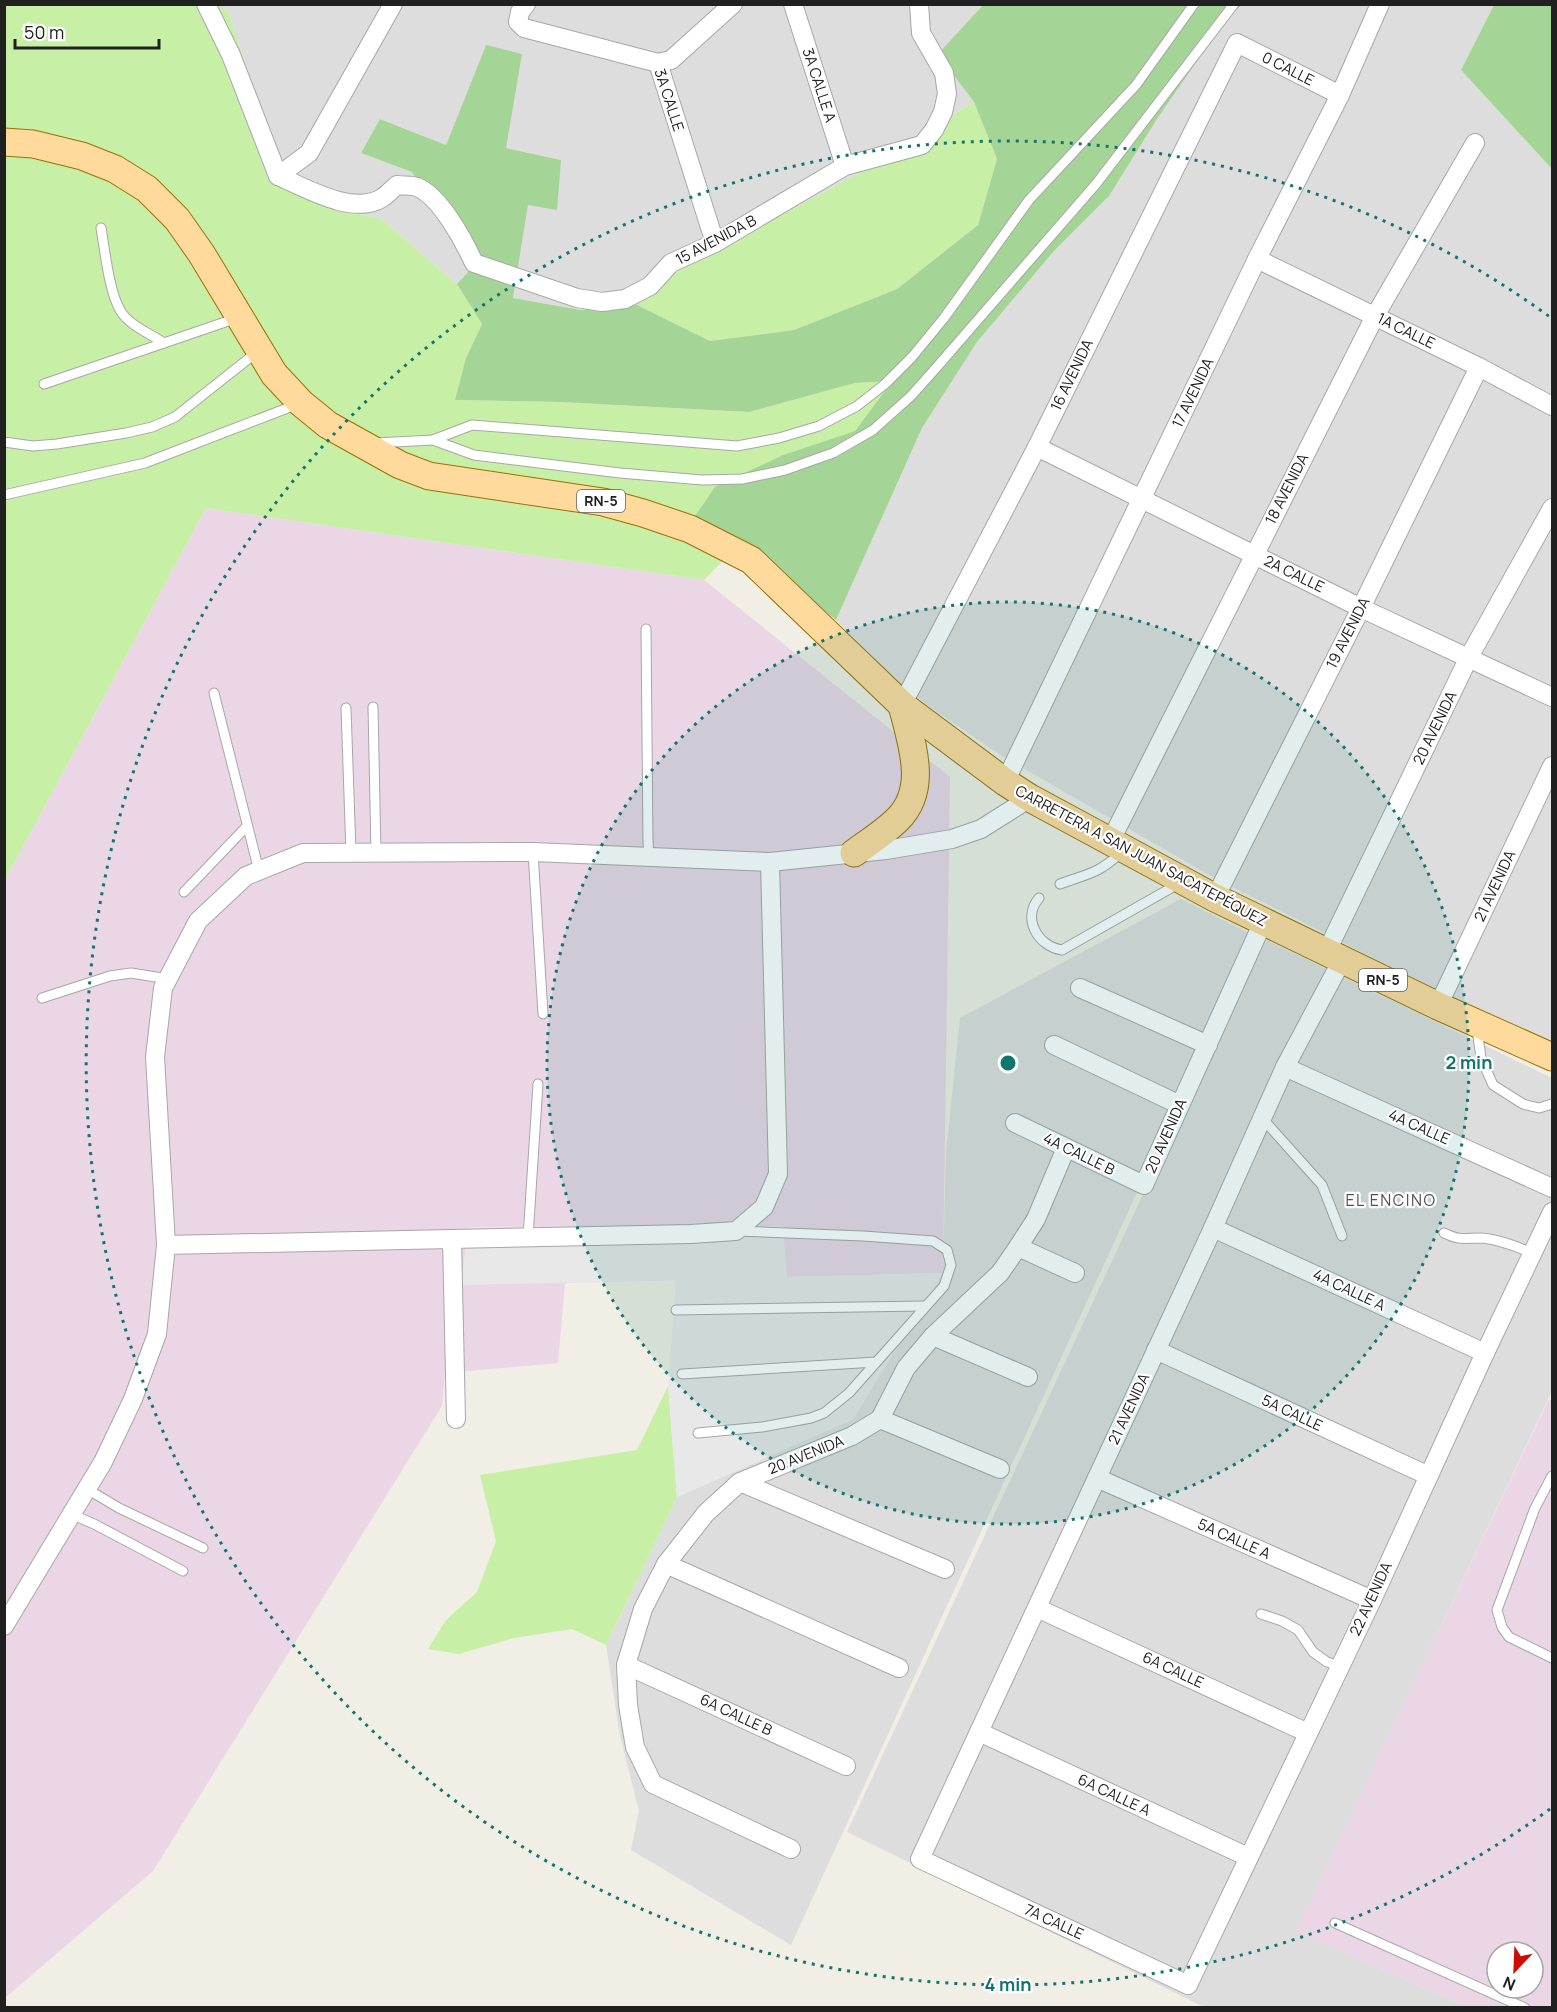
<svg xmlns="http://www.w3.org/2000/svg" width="1557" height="2012" font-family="Manrope,sans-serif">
  <rect width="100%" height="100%" fill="#f1eee5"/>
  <g fill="#dedddd">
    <polygon points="1242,4 1494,5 1461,70 1552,169 1552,1048 1211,876 1002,756 927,705 898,682 836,620 922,428 977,342 1054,251 1109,196 1157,119 1229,15"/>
    <polygon points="217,5 983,5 939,54 974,102 859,173 675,273 631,302 581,310 513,298 528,204 561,160 506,148 486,45 446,145 381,119 361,153 412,172 469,271 457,284 380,218 349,212 313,194 279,168 229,13"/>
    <polygon points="1181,899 1255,936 791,1945 631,1850 639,1811 620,1736 606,1645 677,1497 853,1419 943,1273 946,1154 960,1018"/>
    <polygon points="1262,938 1552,1078 1552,1391 1297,1931 1467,2007 1204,2007 847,1832"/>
  </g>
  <g fill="#ebd6e6" fill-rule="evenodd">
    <polygon points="206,508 704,580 950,777 943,1273 565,1283 558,1363 445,1373 442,1406 153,1871 5,1998 5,880"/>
    <path d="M1549,1399L1552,1401V2007H1467L1296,1931ZM1497,1952H1533V1988H1497Z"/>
  </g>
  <g fill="#c7f0a6">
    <polygon points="217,4 229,13 279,168 313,194 349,212 380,218 457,284 482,324 466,358 456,400 560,402 749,412 855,383 892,381 855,431 783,455 740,543 704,580 206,508 5,880 5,5"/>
    <polygon points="974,102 997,159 978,225 897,289 794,330 710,341 631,302 675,273 859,173"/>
    <polygon points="668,1386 677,1497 606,1645 572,1629 514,1638 459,1654 428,1649 446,1620 477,1592 496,1541 480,1475 637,1450"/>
  </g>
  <g fill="#a5d596">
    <polygon points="983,5 1242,5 1229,15 1157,119 1109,196 1054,251 977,342 922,428 836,620 740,543 693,519 715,487 783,455 855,431 892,381 855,383 749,412 560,402 455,400 466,358 482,324 457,284 469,271 412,172 361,153 380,119 446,145 486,45 522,54 506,148 561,160 557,210 528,205 513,298 581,310 631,302 710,341 794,330 897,289 978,225 997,159 974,102 938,54"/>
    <polygon points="1494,5 1552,5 1552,169 1461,70"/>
  </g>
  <polygon fill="#e8e8e8" points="783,1226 787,1277 943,1273 853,1419 677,1497 668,1386 676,1280 461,1285 468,1227"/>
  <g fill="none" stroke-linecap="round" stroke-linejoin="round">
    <g stroke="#a7a7a7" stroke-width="11">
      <g id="service">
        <path d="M101,228C105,251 109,291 120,310C128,325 151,334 164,343L237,318"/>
        <polyline points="44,384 164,343"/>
        <polyline points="433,440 474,455 620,473 702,480 742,479 785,470 833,453 873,430 911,396 936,368 1096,184 1234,4"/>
        <polyline points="4,442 33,446 57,444 126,433 152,427 175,417 257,352"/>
        <polyline points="376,443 433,440 472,425 737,446 779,438 819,426 857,406 885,384 912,357 944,318 1029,200 1136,85 1194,4"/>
        <polyline points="4,495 145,463 298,404"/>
        <polyline points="646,629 648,841 649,857"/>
        <polyline points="214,693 259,871"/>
        <polyline points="373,707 376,853"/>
        <polyline points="346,708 351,853"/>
        <polyline points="533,852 543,1014"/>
        <path d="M1060,884C1090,873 1098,874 1123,851"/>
        <polyline points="184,892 247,826"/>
        <path d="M1039,898C1022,918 1037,946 1062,950L1178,884"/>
        <polyline points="42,998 110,976 131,973 168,979"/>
        <polyline points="1477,1029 1481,1058 1493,1085 1523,1104 1539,1108 1552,1104"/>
        <polyline points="1262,1118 1322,1185 1342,1236"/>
        <path d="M1444,1233C1461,1241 1464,1238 1481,1238C1499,1239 1516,1247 1533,1253"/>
        <polyline points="528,1237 538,1084"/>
        <polyline points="676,1310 924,1306"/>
        <polyline points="682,1374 876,1362"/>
        <polyline points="698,1433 762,1427 811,1418 824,1413 849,1393 944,1286 951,1265 947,1250 933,1241 863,1236 738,1231"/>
        <polyline points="1552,1476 1535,1508 1497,1610 1502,1627 1509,1637 1552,1658"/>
        <polyline points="87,1489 119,1508 203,1548"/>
        <polyline points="71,1514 94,1524 183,1571"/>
        <polyline points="1261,1614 1282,1621 1298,1630 1313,1652 1327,1662 1340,1666"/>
        <polyline points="1335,1923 1525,2008"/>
      </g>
    </g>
    <g stroke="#a7a7a7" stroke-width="20">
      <g id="minor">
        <path d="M206,4L231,55L278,176C306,188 353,216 382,198C388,194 392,189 397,185C403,186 411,185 417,187C440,196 464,241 474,263L577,298L602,302L625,299L650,286L671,263L715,243L845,166L922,145L934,130L943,112L947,94L944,73L921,33L919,4"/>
        <polyline points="526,4 520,12 518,22 524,28 658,63 715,243"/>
        <polyline points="793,4 845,166"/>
        <polyline points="658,63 671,60 733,4"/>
        <polyline points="278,176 309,153 393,4"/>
        <polyline points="1257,259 1479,367 1552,406"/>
        <polyline points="1037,447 1361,608 1552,697"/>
        <polyline points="902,705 1037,447 1237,43 1340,95"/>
        <polyline points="1005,782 1257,259 1340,95 1380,4"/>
        <polyline points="1110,842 1375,316 1475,143"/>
        <polyline points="1215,898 1361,608 1479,367"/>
        <polyline points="1326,953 1469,657 1552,508"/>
        <polyline points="1342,960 1285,1067 1213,1228 920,1859 1188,1985 1372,1600 1485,1353 1552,1212"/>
        <polyline points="1080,988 1208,1045"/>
        <polyline points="1438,1006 1552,766"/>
        <polyline points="1054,1045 1180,1105"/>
        <polyline points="1285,1067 1552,1188"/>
        <polyline points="1015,1123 1144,1185 1263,922"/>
        <polyline points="1213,1228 1485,1353"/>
        <polyline points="452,1239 456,1419"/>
        <polyline points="166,1245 691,1234 736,1231 764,1207 778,1174 770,862"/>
        <polyline points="1018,1247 1075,1273"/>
        <polyline points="933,1336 1028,1377"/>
        <polyline points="1156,1350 1429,1476"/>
        <polyline points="880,1419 1000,1469"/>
        <polyline points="1097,1478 1372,1600"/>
        <polyline points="740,1482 945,1569"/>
        <polyline points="666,1564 899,1668"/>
        <polyline points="1037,1608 1308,1733"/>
        <polyline points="4,1626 103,1462 133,1399 157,1334 166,1245 155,1057 163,988 198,921 246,876 303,853 533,852 770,862 886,850 952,839 981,829 1030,798"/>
        <polyline points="626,1665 846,1766"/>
        <polyline points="979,1732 1248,1857"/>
        <polyline points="791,1849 653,1784 635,1747 628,1705 626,1665 643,1609 666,1564 706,1513 740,1482 852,1436 880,1419 906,1368 933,1336 1000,1273 1018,1247 1036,1219 1066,1148"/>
      </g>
    </g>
    <g stroke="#9b7000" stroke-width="29">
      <g id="primary">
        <polyline points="4,142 33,144 82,156 115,169 147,189 177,219 201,253 274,374 301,403 328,425 400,465 429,476 603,502 643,513 690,529 751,560 902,705 1005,782 1030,798 1215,898 1438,1006 1552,1057"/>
        <path d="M854,853C869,842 885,832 898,819C929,788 911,742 902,705"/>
      </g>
    </g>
    <use href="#service" stroke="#fff" stroke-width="9"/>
    <use href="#minor" stroke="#fff" stroke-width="18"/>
    <use href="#primary" stroke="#ffda9c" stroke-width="27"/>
  </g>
  <circle cx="1008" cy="1063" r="461" fill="#0f766e" fill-opacity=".12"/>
  <g fill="none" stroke="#0f766e" stroke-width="3" stroke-dasharray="3 6">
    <circle cx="1008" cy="1063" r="461"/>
    <path d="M1550 1809A922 922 0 1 1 1550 317"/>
  </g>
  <g text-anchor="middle" stroke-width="4.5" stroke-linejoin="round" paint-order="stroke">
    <g fill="#fff" stroke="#636363" stroke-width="1.5">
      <rect x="577" y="490" width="48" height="22" rx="4.5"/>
      <rect x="1359" y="969" width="48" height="22" rx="4.5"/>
    </g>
    <g font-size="14" font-weight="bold" fill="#202020">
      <text x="601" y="506">RN-5</text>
      <text x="1383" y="985">RN-5</text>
    </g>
    <g font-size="15" fill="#202020" stroke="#fff">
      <text transform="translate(1288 69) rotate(27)" y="5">0 CALLE</text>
      <text transform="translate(819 85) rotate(72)" y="5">3A CALLE A</text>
      <text transform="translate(669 100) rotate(72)" y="5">3A CALLE</text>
      <text transform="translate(716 240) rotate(-28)" y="5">15 AVENIDA B</text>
      <text transform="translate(1406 331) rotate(26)" y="5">1A CALLE</text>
      <text transform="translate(1072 375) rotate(-64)" y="5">16 AVENIDA</text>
      <text transform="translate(1193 393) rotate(-64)" y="5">17 AVENIDA</text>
      <text transform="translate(1287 489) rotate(-63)" y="5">18 AVENIDA</text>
      <text transform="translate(1294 574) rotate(26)" y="5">2A CALLE</text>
      <text transform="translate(1348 633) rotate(-63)" y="5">19 AVENIDA</text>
      <text transform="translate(1435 728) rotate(-64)" y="5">20 AVENIDA</text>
      <text transform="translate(1141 856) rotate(28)" y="5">CARRETERA A SAN JUAN SACATEPÉQUEZ</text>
      <text transform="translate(1495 886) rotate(-65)" y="5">21 AVENIDA</text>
      <text transform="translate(1419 1127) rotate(24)" y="5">4A CALLE</text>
      <text transform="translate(1166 1136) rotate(-66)" y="5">20 AVENIDA</text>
      <text transform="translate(1079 1154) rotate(26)" y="5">4A CALLE B</text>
      <text transform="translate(1349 1290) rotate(25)" y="5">4A CALLE A</text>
      <text transform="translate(1129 1409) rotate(-65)" y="5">21 AVENIDA</text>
      <text transform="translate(1292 1413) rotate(25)" y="5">5A CALLE</text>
      <text transform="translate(806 1455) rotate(-22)" y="5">20 AVENIDA</text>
      <text transform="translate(1234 1539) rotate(24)" y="5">5A CALLE A</text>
      <text transform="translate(1371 1599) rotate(-65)" y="5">22 AVENIDA</text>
      <text transform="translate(1173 1670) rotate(25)" y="5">6A CALLE</text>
      <text transform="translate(736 1715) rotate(25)" y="5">6A CALLE B</text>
      <text transform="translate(1114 1795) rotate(25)" y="5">6A CALLE A</text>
      <text transform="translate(1054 1922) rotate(25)" y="5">7A CALLE</text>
    </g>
    <g font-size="16" letter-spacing="1.5" fill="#535353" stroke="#fff">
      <text x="1391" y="1206">EL ENCINO</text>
    </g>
  </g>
  <circle cx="1008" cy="1063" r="9" fill="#0f766e" stroke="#fff" stroke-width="3"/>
  <g font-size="18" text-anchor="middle" font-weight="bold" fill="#0f766e" stroke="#fff" stroke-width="4.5" stroke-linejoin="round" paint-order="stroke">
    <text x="1469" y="1069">2 min</text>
    <text x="1008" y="1991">4 min</text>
  </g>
  <rect width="1557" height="2012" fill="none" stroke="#202020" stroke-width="12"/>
  <g transform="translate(1515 1970) rotate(203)"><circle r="28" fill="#ffffff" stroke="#a6a6a6" stroke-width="1.5"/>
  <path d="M0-4.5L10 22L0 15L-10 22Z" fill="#cf0b00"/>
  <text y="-9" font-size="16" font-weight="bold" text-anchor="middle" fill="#202020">N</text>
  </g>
  <path d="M15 39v9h144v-9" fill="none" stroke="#202020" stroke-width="3"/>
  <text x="24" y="39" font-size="18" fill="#202020" stroke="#ffffff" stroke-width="4.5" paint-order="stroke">50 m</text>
</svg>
